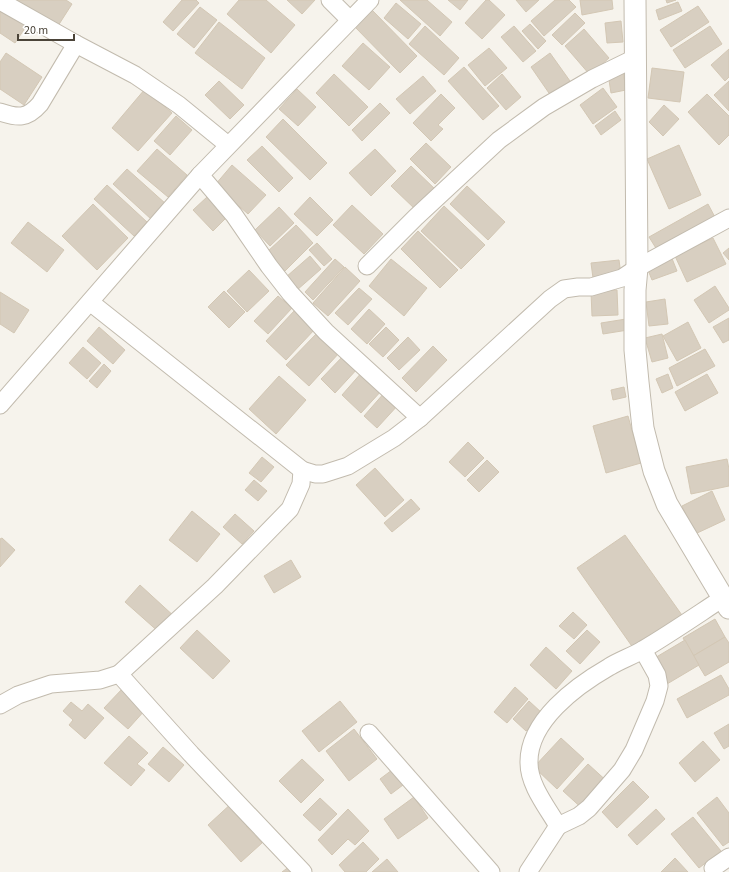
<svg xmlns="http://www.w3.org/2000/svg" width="729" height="872" font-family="'Source Sans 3',sans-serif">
  <rect width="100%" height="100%" fill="#f6f3ec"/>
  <g fill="#d8cfc1" stroke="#d3c7b4">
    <polygon points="12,0 66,0 72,4 56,29"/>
    <polygon points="182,0 196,0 199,3 173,31 163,22"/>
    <polygon points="239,0 266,0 295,25 271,53 227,14"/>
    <polygon points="287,0 315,0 302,14"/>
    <polygon points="400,0 427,0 452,22 440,36"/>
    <polygon points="448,0 468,0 460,10"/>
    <polygon points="486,0 489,0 505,15 482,39 465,23"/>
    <polygon points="516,0 539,0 526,12"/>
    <polygon points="555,0 569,0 576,7 544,36 531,21"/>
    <polygon points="580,0 612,0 613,9 582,15"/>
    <polygon points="666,0 676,0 667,3"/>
    <polygon points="678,2 682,11 659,20 656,10"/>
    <polygon points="396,3 421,24 408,39 384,18"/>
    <polygon points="698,6 709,22 671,47 660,30"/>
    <polygon points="200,7 217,20 194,48 177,34"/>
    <polygon points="0,8 27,25 15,43 0,33"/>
    <polygon points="372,10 417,56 400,73 355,27"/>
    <polygon points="575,13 585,23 562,45 552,35"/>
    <polygon points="621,21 623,42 607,43 605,23"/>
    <polygon points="219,22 265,58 242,89 195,53"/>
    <polygon points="530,24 546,41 538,49 522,31"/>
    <polygon points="425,26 459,58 444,75 409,44"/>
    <polygon points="514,26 536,51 523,62 501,37"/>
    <polygon points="710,26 722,44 685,68 673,50"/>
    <polygon points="584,29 609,58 590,75 565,46"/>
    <polygon points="363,43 390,67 369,90 342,66"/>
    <polygon points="489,48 507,68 485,86 468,65"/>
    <polygon points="729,49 729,77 725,81 711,65"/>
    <polygon points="6,53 42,77 24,105 0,89 0,62"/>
    <polygon points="550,53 570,81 551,96 531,67"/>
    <polygon points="464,67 499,106 483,120 448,81"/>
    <polygon points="652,68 684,72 680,102 648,98"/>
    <polygon points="623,71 626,90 611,93 608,74"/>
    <polygon points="334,74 368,107 349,126 316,93"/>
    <polygon points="502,74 521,97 506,110 487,88"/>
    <polygon points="423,76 436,91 410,114 396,99"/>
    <polygon points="219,81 244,105 230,119 205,95"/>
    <polygon points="729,81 729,111 714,95"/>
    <polygon points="603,88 617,107 593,124 580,105"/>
    <polygon points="145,89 172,113 138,151 112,128"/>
    <polygon points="297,89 316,107 298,126 279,109"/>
    <polygon points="441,94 455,108 438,125 443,129 431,141 413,123"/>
    <polygon points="707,94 729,116 729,135 719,145 688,112"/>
    <polygon points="380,103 390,113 362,141 352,130"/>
    <polygon points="664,105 679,119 663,136 649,122"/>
    <polygon points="615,111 621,120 601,135 595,126"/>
    <polygon points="176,116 192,130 170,155 154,141"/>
    <polygon points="283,119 327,163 310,180 266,137"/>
    <polygon points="426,143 451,167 435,184 410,159"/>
    <polygon points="679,145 701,195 669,209 647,159"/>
    <polygon points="262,146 293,178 279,192 247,160"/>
    <polygon points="157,149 187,175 168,197 137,171"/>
    <polygon points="375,149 396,171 371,196 349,173"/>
    <polygon points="232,165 266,195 248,214 215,185"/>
    <polygon points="411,166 436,190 416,210 391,186"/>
    <polygon points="127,169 166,204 152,220 113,184"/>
    <polygon points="107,185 147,222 134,236 94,199"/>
    <polygon points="467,186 505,222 488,240 450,204"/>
    <polygon points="207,197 227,217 213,231 193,210"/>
    <polygon points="310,197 333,220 317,236 294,214"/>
    <polygon points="93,204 128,238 97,270 62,236"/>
    <polygon points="708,204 717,221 659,253 649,237"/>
    <polygon points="352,205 383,234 364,254 333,225"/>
    <polygon points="444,206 485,245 461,269 421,231"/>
    <polygon points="279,207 294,223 270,246 255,230"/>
    <polygon points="28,222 64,250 47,272 11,243"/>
    <polygon points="296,225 313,243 285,271 267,252"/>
    <polygon points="418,231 458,270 440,288 401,249"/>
    <polygon points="713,238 726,264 687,282 675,256"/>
    <polygon points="317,243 332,259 324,266 309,250"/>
    <polygon points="729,248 729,260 723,253"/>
    <polygon points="310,256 321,269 297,290 286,277"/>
    <polygon points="671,256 677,271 652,280 646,265"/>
    <polygon points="335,259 344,267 313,300 305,292"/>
    <polygon points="391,259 427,288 404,316 369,286"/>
    <polygon points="619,260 621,275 593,278 591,263"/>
    <polygon points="345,267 360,281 328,316 313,303"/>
    <polygon points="249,270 269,291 247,312 227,291"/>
    <polygon points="715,286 729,308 729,310 709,323 694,300"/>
    <polygon points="359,288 372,299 348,325 335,313"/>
    <polygon points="617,290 618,315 592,316 591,292"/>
    <polygon points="224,291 245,312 229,328 208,307"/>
    <polygon points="0,292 29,310 14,333 0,324"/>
    <polygon points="278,296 292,308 268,334 254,321"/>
    <polygon points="665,299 668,324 649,326 646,302"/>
    <polygon points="369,309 385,324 367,344 351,329"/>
    <polygon points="295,310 315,329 286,360 266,341"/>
    <polygon points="729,318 729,340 723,343 713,327"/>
    <polygon points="626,319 628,330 603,334 601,323"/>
    <polygon points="688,322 701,348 677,361 663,336"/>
    <polygon points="99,327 125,350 113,364 87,341"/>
    <polygon points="386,327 399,340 383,357 369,344"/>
    <polygon points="318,332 340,352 309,386 286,365"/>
    <polygon points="662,334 668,358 652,362 645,338"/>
    <polygon points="408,337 420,350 399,370 387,358"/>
    <polygon points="433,346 447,360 416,392 402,378"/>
    <polygon points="83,347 101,363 87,379 69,363"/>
    <polygon points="705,349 715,366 677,386 669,368"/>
    <polygon points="345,354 359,367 335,393 321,379"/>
    <polygon points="104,364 111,371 97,388 89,381"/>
    <polygon points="363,371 383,389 361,413 342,395"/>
    <polygon points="668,374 673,388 662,393 656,379"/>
    <polygon points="707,374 718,393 685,411 675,392"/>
    <polygon points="279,376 306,400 276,434 249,409"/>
    <polygon points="624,387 626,397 613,400 611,390"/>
    <polygon points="385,392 399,404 377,428 364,416"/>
    <polygon points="628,416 641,463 606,473 593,426"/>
    <polygon points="468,442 484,458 465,477 449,462"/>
    <polygon points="262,457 274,467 261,482 249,473"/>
    <polygon points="727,459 729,469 729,486 691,494 686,467"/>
    <polygon points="487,460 499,472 479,492 467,480"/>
    <polygon points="375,468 404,500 385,517 356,485"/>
    <polygon points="254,480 267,491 258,501 245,490"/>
    <polygon points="712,491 725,520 695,534 682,506"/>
    <polygon points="411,499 420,509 392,532 384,523"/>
    <polygon points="192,511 220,534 197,562 169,540"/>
    <polygon points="235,514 254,531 242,544 223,527"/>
    <polygon points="625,535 684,618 636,652 577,568"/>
    <polygon points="2,538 15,550 0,567 0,539"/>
    <polygon points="291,560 301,577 274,593 264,576"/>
    <polygon points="140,585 176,618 161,634 125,602"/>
    <polygon points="573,612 587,625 574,639 559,626"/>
    <polygon points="715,619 725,637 693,656 683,638"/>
    <polygon points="197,630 230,661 213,679 180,648"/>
    <polygon points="587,630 600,642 580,664 566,651"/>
    <polygon points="725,637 729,643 729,662 705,676 693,656"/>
    <polygon points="685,640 699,665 667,684 653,659"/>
    <polygon points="546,647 572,671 556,689 530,665"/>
    <polygon points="721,675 729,689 729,695 687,718 677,699"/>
    <polygon points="515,687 528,699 507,723 494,712"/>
    <polygon points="123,688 146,709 128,729 104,708"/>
    <polygon points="340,701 357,722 319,752 302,731"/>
    <polygon points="529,701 542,713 526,731 513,719"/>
    <polygon points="71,702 82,711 88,704 104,718 85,739 69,725 73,720 63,711"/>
    <polygon points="729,724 729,746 724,749 714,733"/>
    <polygon points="354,729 377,759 349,781 326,751"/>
    <polygon points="129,736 148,753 137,764 145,770 131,786 104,763"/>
    <polygon points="561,738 584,759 557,789 534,767"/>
    <polygon points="703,741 720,760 695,782 679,763"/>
    <polygon points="163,747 184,765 169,782 148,764"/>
    <polygon points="302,759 324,780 301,803 279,781"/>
    <polygon points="588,764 610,784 585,811 563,791"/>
    <polygon points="396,767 407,782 391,794 380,779"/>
    <polygon points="633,781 649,797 617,828 602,812"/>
    <polygon points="414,797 428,818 398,839 384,819"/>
    <polygon points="717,797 729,813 729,842 723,846 697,813"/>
    <polygon points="320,798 337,814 320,831 303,815"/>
    <polygon points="234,801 252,821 246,826 262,843 241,862 208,825"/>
    <polygon points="348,809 369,831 355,845 348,839 332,855 318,840"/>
    <polygon points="656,809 665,819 637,845 628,835"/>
    <polygon points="693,817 721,851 699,868 671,834"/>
    <polygon points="363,842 379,859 366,872 345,872 339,865"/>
    <polygon points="675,858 688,872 661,872"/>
    <polygon points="387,859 398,872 372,872"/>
    <polygon points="290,866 295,872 282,872"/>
  </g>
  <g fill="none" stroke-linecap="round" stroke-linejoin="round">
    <g stroke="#c2bbae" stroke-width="19">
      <g id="minor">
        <polyline points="330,0 350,20"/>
        <polyline points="0,1 76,44 135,75 179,105 228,145"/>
        <path d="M0,112C18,118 27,119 40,104L76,44"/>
        <polyline points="200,175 234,215 269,266 290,293 326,332 420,418"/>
        <polyline points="367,266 416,217 499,140 544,107 592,79 635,58"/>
        <polyline points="90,302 302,470 315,474 323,474 348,466 394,438 420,418 550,299 564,289 578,287 591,287 622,278 637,268 729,218"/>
        <polyline points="0,405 200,175 370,0"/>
        <polyline points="119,674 215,586 290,509 301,484 302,470"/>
        <polyline points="0,705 18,695 51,684 100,680 119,674 191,754 303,872"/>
        <polyline points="369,733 491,872"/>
        <polyline points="558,826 579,816 589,808 622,770 634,750 655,701 659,686 657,675 643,650"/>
        <polyline points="713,868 729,857"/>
        <path d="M528,872L558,826C547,807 529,785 529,763C528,721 576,686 609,667C620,660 633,656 644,649C671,633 697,615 723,598"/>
      </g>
    </g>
    <g stroke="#c2bbae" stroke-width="23">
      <polyline id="tertiary" points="635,0 637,268 635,290 635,350 638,382 643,428 654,471 667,504 729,608"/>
    </g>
    <use href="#minor" stroke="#fff" stroke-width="17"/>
    <use href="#tertiary" stroke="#fff" stroke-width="21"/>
  </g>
  <path d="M18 34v6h56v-6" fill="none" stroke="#4b4439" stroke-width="2"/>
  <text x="24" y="34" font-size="12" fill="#4b4439" stroke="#ffffff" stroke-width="3" paint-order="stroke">20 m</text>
</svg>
